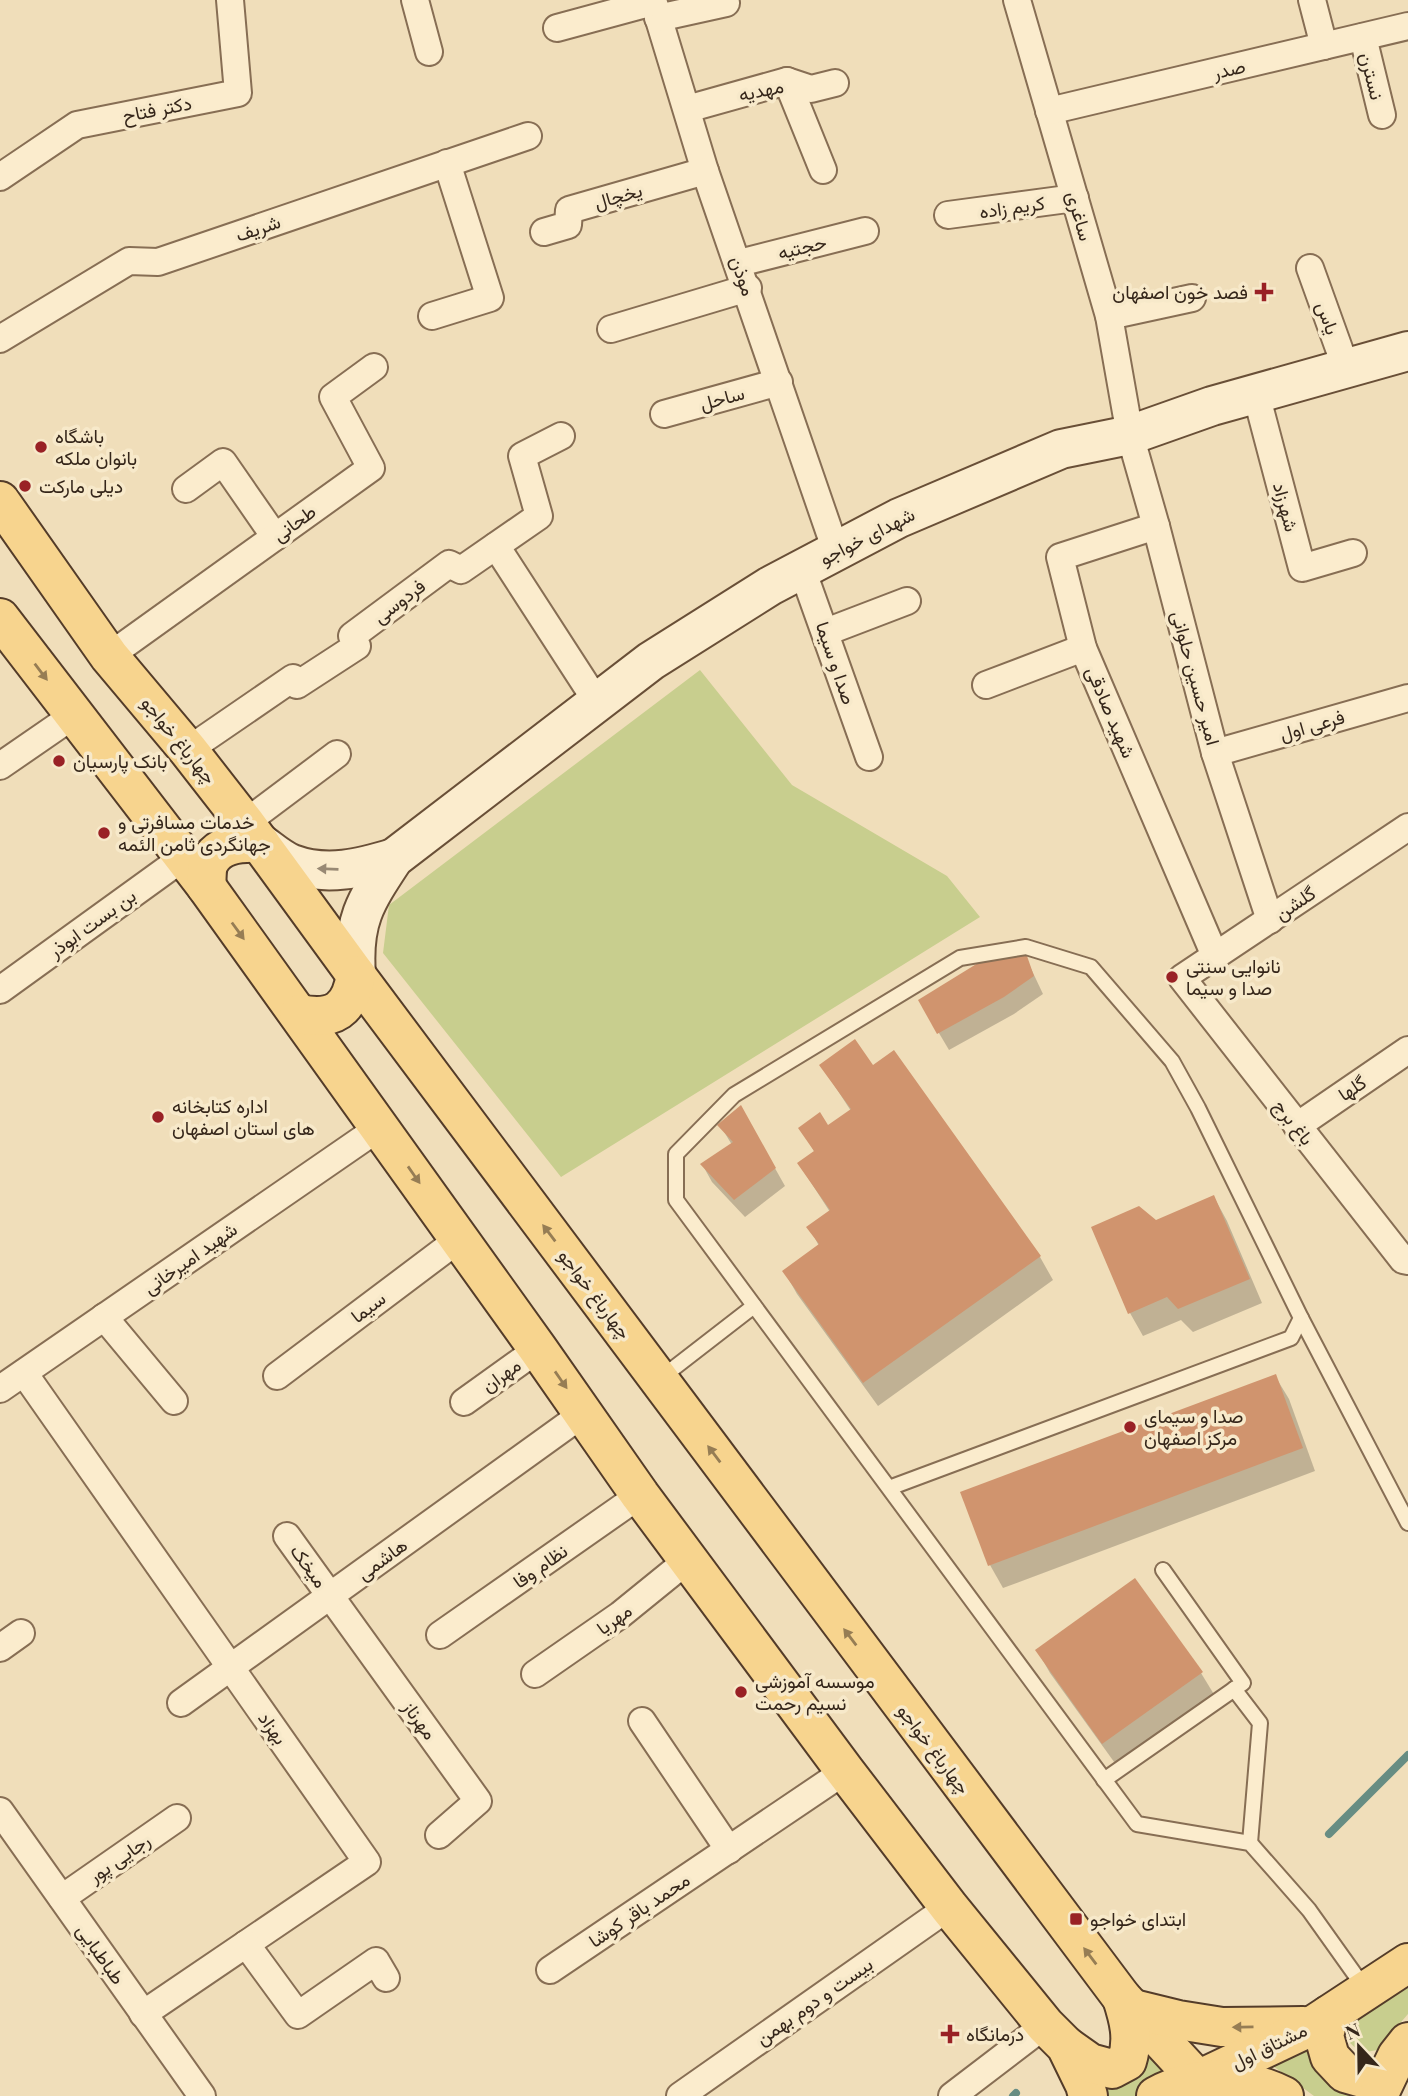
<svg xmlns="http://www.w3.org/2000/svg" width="1408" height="2096" font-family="'Playfair Display',Vazirmatn,serif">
  <rect width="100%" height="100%" fill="#f0deba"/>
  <g fill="#c8ce8e">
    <polygon points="700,670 792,785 947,876 980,917 561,1177 383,953 389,905"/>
    <polygon points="1408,1982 1408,2014 1377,2050 1361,2053 1349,2042 1345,2021"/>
    <polygon points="1314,2039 1353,2085 1348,2096 1314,2096 1273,2066"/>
    <polygon points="1147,2040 1183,2075 1138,2096 1096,2096"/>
  </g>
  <g fill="#0003">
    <polygon points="1026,958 1043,994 1014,1014 949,1050 920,1001"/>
    <polygon points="821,1065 873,1068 1040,1257 1053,1280 878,1406 797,1294 784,1271 819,1246 809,1227 830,1212 799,1164 815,1153 801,1128 828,1127 851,1111"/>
    <polygon points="741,1108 785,1186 745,1217 712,1182 702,1164 732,1145 720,1125"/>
    <polygon points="1214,1197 1227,1221 1262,1303 1193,1332 1181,1320 1143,1336 1130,1313 1156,1222"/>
    <polygon points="1275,1376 1289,1399 1315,1471 1003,1588 990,1565"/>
    <polygon points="1037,1650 1201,1673 1215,1696 1117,1766 1050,1673"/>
  </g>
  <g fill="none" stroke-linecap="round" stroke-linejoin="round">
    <g stroke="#678d83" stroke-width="8">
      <polyline points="1329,1834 1408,1755"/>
      <polyline points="1013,2096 1016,2093"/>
    </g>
  </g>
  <g fill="#d0946e">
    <polygon points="991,955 1027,956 1034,976 1004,997 937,1034 918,1000"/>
    <polygon points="855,1039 873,1065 894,1050 1041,1256 863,1383 782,1271 819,1244 806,1227 830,1210 797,1163 814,1151 798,1128 820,1112 828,1125 851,1109 819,1065"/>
    <polygon points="741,1105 776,1168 734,1200 700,1164 733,1142 717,1125"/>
    <polygon points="1214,1195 1250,1279 1178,1309 1167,1297 1128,1314 1091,1227 1139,1206 1156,1220"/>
    <polygon points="1276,1374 1303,1448 988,1566 960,1492"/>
    <polygon points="1135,1578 1203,1672 1102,1744 1035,1650"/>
  </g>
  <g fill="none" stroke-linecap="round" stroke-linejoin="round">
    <g stroke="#876e54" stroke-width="18">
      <g id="service">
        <polyline points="1301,1318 1408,1523"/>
        <polyline points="661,1378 754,1306"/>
        <polyline points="889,1488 1291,1338 1301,1318 1198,1108 1172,1061 1091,967 1026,947 960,958 734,1095 676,1154 676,1200 1137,1824 1250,1843 1309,1910 1366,1990"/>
        <polyline points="1234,1689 1260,1723 1250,1843"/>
        <polyline points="1104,1780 1243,1683 1163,1570"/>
      </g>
    </g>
    <g stroke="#876e54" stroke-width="30">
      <g id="minor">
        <polyline points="415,0 429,52"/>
        <polyline points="653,0 705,171 836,551"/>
        <polyline points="1017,0 1109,316 1130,435 1156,526 1215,753 1270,920"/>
        <polyline points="1312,0 1324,46"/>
        <polyline points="658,18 726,3"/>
        <polyline points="557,28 653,2"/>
        <polyline points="1363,37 1382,115"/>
        <polyline points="787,81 823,170"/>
        <polyline points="687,109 787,81 811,89 835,83"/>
        <polyline points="1049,111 1408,26"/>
        <polyline points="0,177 77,125 238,93 230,0"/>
        <polyline points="948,215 1075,198"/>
        <polyline points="544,232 568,225 569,210 705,171"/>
        <polyline points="739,263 865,231"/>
        <polyline points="1310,268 1346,368"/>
        <polyline points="432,316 490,298 447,163"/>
        <polyline points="1109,316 1192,298"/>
        <polyline points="611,329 748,288"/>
        <polyline points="0,339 129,261 158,262 528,136"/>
        <polyline points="1256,394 1302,568 1353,553"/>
        <polyline points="664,414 779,382"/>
        <polyline points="186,489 223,462 275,537"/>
        <polyline points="1156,526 1060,557 1083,648 1215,956"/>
        <polyline points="496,546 597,702"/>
        <polyline points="802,569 869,757"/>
        <polyline points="826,632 907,601"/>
        <polyline points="109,656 371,468 333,397 374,367"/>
        <polyline points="986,685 1083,648"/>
        <polyline points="188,750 293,678 297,685 357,646 352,636 449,564 461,570 539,516 522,456 561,436"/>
        <polyline points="1215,753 1408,698"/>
        <polyline points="0,766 74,715"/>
        <polyline points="245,823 337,754"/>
        <polyline points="1408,827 1182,978 1403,1260 1408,1261"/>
        <polyline points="0,990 184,857"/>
        <polyline points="1297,1126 1408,1050"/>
        <polyline points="104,1317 174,1401"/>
        <polyline points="24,1373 367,1862 143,2014"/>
        <polyline points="277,1376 459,1239"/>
        <polyline points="0,1389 380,1127"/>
        <polyline points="464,1402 538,1349"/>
        <polyline points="287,1536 478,1801 439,1835"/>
        <polyline points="440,1635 640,1495"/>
        <polyline points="0,1648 21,1633"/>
        <polyline points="535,1674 620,1615 689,1559"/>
        <polyline points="181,1703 584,1413"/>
        <polyline points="642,1721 729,1850"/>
        <polyline points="0,1811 202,2096"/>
        <polyline points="62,1898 177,1818"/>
        <polyline points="246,1944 298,2015 376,1961 386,1978"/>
        <polyline points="550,1970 845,1771"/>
        <polyline points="680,2096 949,1907"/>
        <polyline points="952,2096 1045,2025"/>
      </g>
    </g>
    <g stroke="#694f37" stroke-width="42">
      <g id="secondary">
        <path d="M260,843C270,850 281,860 292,864C327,877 361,868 394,858"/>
        <path d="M356,975C352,921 365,902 394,858L651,661L770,586L899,518L1061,449L1130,435L1212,406L1408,351"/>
      </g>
    </g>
    <g stroke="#543c29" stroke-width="42">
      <g id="primary">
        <polyline points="0,501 109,656 188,750 245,823 356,975 1122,1998 1198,2080"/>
        <polyline points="0,618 206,886 538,1349 640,1495 845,1771 949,1907 1045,2025 1066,2046 1085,2085 1088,2096"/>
        <path d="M206,886C207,879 206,869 209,863C218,843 242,842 260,843"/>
        <path d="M299,1014C334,1021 350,1010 356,975"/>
        <polyline points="1133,2009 1178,2020 1222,2027 1303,2026"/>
        <polyline points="1329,2015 1324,2036 1330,2057 1345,2073 1366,2079 1387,2075"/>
        <path d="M1066,2046L1090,2063L1112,2069L1127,2061C1134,2038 1129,2020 1122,1998"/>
        <polyline points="1198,2080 1312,2026 1408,1963"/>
        <path d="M1156,2096C1198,2074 1242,2075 1284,2096"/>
        <polyline points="1378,2096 1397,2056 1408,2042"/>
      </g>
    </g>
    <use href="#service" stroke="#fbeccd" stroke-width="14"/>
    <use href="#minor" stroke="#fbeccd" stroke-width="26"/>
    <use href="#secondary" stroke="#fbeccd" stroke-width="38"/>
    <use href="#primary" stroke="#f7d48e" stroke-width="38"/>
  </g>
  <defs><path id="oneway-solid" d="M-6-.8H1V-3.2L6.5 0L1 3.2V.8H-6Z" transform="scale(1.75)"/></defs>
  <g fill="#967d54">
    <use href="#oneway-solid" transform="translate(41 672) rotate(53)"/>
    <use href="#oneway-solid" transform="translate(238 931) rotate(54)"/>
    <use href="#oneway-solid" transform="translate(414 1175) rotate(55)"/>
    <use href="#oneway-solid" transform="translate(549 1233) rotate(-127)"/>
    <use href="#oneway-solid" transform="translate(561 1380) rotate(55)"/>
    <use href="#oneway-solid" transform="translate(714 1454) rotate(-127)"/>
    <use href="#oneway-solid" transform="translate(850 1637) rotate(-127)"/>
    <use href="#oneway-solid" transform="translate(1090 1956) rotate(-127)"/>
    <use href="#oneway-solid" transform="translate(1243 2027) rotate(179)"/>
  </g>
  <use fill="#988974" href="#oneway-solid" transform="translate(328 869) rotate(-178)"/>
  <g fill="#992125" stroke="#f7e9ca" stroke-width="2.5">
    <path d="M1260.5 281.5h7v7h7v7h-7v7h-7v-7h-7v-7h7z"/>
    <circle cx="41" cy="447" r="7"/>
    <circle cx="25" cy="486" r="7"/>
    <circle cx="59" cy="761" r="7"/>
    <circle cx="104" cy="833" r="7"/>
    <circle cx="1172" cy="977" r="7"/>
    <circle cx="158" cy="1117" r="7"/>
    <circle cx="1130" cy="1427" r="7"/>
    <circle cx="741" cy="1692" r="7"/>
    <rect x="1069" y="1912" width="14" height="14" rx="3.5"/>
    <path d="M946.5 2023.5h7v7h7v7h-7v7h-7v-7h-7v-7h7z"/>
  </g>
  <g text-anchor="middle" stroke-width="7" stroke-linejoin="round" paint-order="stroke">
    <g font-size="19" fill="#35261a" stroke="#f7e9ca">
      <text transform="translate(1229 69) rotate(-13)" y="7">صدر</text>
      <text transform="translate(1372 76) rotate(76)" y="7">نسترن</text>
      <text transform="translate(761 90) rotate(-12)" y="7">مهدیه</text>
      <text transform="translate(157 109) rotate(-11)" y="7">دکتر فتاح</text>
      <text transform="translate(618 196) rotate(-16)" y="7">یخچال</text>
      <text transform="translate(1012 207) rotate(-8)" y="7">کریم زاده</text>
      <text transform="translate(1080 216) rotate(74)" y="7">ساغری</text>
      <text transform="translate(258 228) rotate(-19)" y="7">شریف</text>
      <text transform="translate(802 247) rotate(-14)" y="7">حجتیه</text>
      <text transform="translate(743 276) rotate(71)" y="7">موذن</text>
      <text transform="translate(1328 318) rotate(70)" y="7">یاس</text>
      <text transform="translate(722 398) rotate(-15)" y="7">ساحل</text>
      <text transform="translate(1286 507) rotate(75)" y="7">شهرزاد</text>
      <text transform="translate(294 523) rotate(-36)" y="7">طحانی</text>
      <text transform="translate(867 536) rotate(-27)" y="7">شهدای خواجو</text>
      <text transform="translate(399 601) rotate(-37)" y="7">فردوسی</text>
      <text transform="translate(836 663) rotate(71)" y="7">صدا و سیما</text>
      <text transform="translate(1196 678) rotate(75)" y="7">امیر حسین حلوانی</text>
      <text transform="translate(1111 712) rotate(67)" y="7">شهید صادقی</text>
      <text transform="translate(1312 725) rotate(-16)" y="7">فرعی اول</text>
      <text transform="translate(179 740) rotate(51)" y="7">چهارباغ خواجو</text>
      <text transform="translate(1295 903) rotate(-34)" y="7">گلشن</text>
      <text transform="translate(92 923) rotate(-36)" y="7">بن بست ابوذر</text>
      <text transform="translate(1352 1088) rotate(-34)" y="7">گلها</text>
      <text transform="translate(1294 1122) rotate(52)" y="7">باغ برج</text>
      <text transform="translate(190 1258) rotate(-35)" y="7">شهید امیرخانی</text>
      <text transform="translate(595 1294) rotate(53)" y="7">چهارباغ خواجو</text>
      <text transform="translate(368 1307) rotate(-37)" y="7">سیما</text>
      <text transform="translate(501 1375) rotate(-36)" y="7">مهران</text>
      <text transform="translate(382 1559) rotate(-36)" y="7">هاشمی</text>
      <text transform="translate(309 1566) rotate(54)" y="7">میخک</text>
      <text transform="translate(540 1566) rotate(-35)" y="7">نظام وفا</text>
      <text transform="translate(614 1619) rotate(-36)" y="7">مهریا</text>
      <text transform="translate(420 1720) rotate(54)" y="7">مهرناز</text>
      <text transform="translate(273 1728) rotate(55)" y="7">بهزاد</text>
      <text transform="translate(934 1749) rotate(53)" y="7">چهارباغ خواجو</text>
      <text transform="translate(119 1858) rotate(-35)" y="7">رجایی پور</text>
      <text transform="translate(639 1910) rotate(-34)" y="7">محمد باقر کوشا</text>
      <text transform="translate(101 1954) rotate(55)" y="7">طباطبایی</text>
      <text transform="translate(814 2001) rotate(-35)" y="7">بیست و دوم بهمن</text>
      <text transform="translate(1269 2046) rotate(-26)" y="7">مشتاق اول</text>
    </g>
    <g font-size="19" fill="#35261a" stroke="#f7e9ca" text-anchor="start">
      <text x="1248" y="299" text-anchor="end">فصد خون اصفهان</text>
      <text x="55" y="443">باشگاه<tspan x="55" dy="22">بانوان ملکه</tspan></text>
      <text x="39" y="493">دیلی مارکت</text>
      <text x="73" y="768">بانک پارسیان</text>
      <text x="118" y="829">خدمات مسافرتی و<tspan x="118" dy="22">جهانگردی ثامن الئمه</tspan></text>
      <text x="1186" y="973">نانوایی سنتی<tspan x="1186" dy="22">صدا و سیما</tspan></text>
      <text x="172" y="1113">اداره کتابخانه<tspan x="172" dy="22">های استان اصفهان</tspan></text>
      <text x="1144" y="1423">صدا و سیمای<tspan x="1144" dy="22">مرکز اصفهان</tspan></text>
      <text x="755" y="1688">موسسه آموزشی<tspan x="755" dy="22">نسیم رحمت</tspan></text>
      <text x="1090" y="1926">ابتدای خواجو</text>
      <text x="966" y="2041">درمانگاه</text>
    </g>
  </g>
  <g transform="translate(1359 2047) rotate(338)" stroke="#f7e9ca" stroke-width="5" paint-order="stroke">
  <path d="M0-5L12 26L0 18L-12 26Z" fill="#35261a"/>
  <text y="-10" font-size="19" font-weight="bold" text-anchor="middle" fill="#35261a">N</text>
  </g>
</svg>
